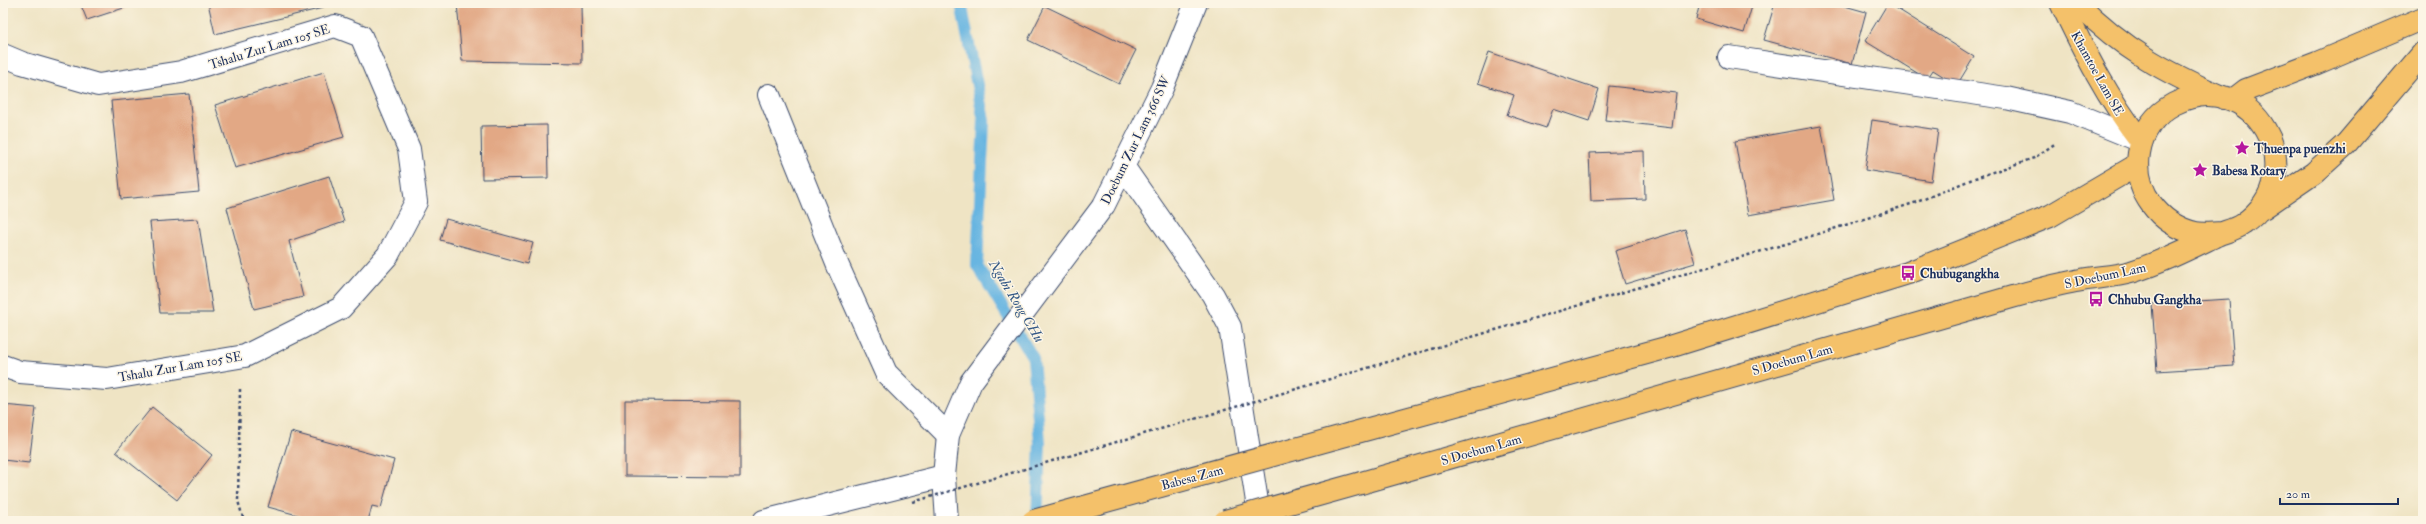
<svg xmlns="http://www.w3.org/2000/svg" width="2426" height="524" font-family="'IM FELL Double Pica',serif">
  <rect width="100%" height="100%" fill="#fcf5e5"/>
  <filter id="ink" filterUnits="userSpaceOnUse"><feTurbulence type="fractalNoise" baseFrequency=".025" numOctaves="2"/><feDisplacementMap in="SourceGraphic" scale="8" xChannelSelector="R" yChannelSelector="G"/><feConvolveMatrix kernelMatrix="1 2 1 2 8 2 1 2 1" color-interpolation-filters="sRGB"/></filter>
  <filter id="wash" filterUnits="userSpaceOnUse"><feTurbulence type="fractalNoise" baseFrequency=".012" numOctaves="4" result="noise"/><feDisplacementMap in="SourceGraphic" scale="16" xChannelSelector="R" yChannelSelector="G"/><feGaussianBlur stdDeviation="0.9" result="paint"/><feColorMatrix in="noise" values="0 0 0 0 0 0 0 0 0 0 0 0 0 0 0 0 0 1.4 0 .05"/><feComposite in="paint" operator="in"/></filter>
  <g filter="url(#wash)">
    <rect width="100%" height="100%" fill="#efe4c4"/>
    <g fill="none" stroke-linecap="round" stroke-linejoin="round">
      <polyline stroke="#67b5e1" stroke-width="12" points="961,3 984,121 977,265 1033,358 1040,442 1037,521"/>
    </g>
    <g id="blocks">
      <g fill="#e2a885">
        <polygon points="80,3 139,3 87,20"/>
        <polygon points="208,3 322,3 323,8 215,34"/>
        <polygon points="457,3 581,3 582,63 462,61"/>
        <polygon points="1700,3 1753,3 1744,33 1696,19"/>
        <polygon points="1775,3 1834,3 1866,12 1852,64 1764,40"/>
        <polygon points="1888,3 1974,57 1957,85 1933,70 1927,79 1865,41"/>
        <polygon points="1045,6 1136,50 1119,84 1028,40"/>
        <polygon points="1489,52 1599,89 1589,121 1553,109 1546,128 1507,115 1514,95 1478,83"/>
        <polygon points="324,72 344,137 235,168 215,105"/>
        <polygon points="1609,86 1676,93 1672,128 1605,120"/>
        <polygon points="189,94 199,192 121,199 111,101"/>
        <polygon points="1872,120 1938,130 1931,181 1865,170"/>
        <polygon points="547,125 548,178 482,179 481,126"/>
        <polygon points="1821,126 1834,200 1748,215 1735,141"/>
        <polygon points="1644,151 1645,199 1591,201 1589,153"/>
        <polygon points="329,176 344,222 289,241 303,297 254,309 227,208"/>
        <polygon points="198,219 213,313 160,313 150,222"/>
        <polygon points="446,219 533,243 527,264 440,240"/>
        <polygon points="1685,229 1695,263 1625,284 1615,251"/>
        <polygon points="2229,299 2234,366 2157,371 2152,304"/>
        <polygon points="625,400 740,401 740,477 625,476"/>
        <polygon points="3,405 36,408 29,463 3,460"/>
        <polygon points="152,407 212,455 177,500 116,452"/>
        <polygon points="291,432 394,460 381,508 372,506 368,521 299,521 301,516 268,507"/>
      </g>
    </g>
  </g>
  <g filter="url(#ink)">
    <use href="#blocks" fill-opacity="0" stroke="#3b4a6d" stroke-width="1"/>
    <g fill="none" stroke-linecap="round" stroke-linejoin="round">
      <g stroke="#3b4a6d" stroke-width="24">
        <g id="minor">
          <polyline points="3,55 22,63 98,85 181,72 335,26 361,36 409,149 416,202 388,255 341,308 245,356 107,379 20,372 3,366"/>
          <polyline points="1729,57 2006,98 2070,112 2141,141"/>
          <polyline points="769,95 838,266 886,373 948,435"/>
          <polyline points="1123,166 1213,295 1230,327 1260,521"/>
          <polyline points="764,521 944,476"/>
          <polyline points="947,521 944,476 948,435 971,382 1104,205 1162,88 1196,3"/>
        </g>
      </g>
      <g stroke="#3b4a6d" stroke-width="24">
        <g id="major">
          <path d="M2061,3C2084,51 2108,99 2141,141"/>
          <path d="M2077,3C2124,50 2165,72 2224,98"/>
        </g>
      </g>
      <g stroke="#3b4a6d" stroke-width="24">
        <g id="highway">
          <polyline points="2233,100 2246,90 2317,63 2423,18"/>
          <polyline points="2263,208 2314,173 2346,144 2423,53"/>
          <polyline points="1350,434 1669,347 1908,273 2050,216 2137,165"/>
          <path d="M1361,483L2012,297C2033,291 2054,285 2076,281C2094,277 2113,277 2131,272C2160,263 2186,250 2213,237C2222,232 2235,230 2243,224C2317,173 2251,63 2174,104C2155,114 2142,132 2139,153C2133,191 2159,224 2195,233C2203,235 2213,233 2222,233"/>
        </g>
      </g>
      <g stroke="#3b4a6d" stroke-width="2.5" stroke-dasharray="3 3" stroke-linecap="butt">
        <polyline points="240,389 238,501 244,521"/>
        <polyline points="1293,390 1799,240 1917,202 1975,178 2034,158 2056,143"/>
      </g>
      <use href="#minor" stroke="#fff" stroke-width="22"/>
      <use href="#major" stroke="#f4c16b" stroke-width="22"/>
      <use href="#highway" stroke="#f4c16b" stroke-width="22"/>
      <g stroke="#3b4a6d" stroke-width="24" stroke-linecap="butt">
        <g id="highway-bridge">
          <polyline points="1033,521 1350,434"/>
          <polyline points="1225,521 1361,483"/>
        </g>
      </g>
      <polyline stroke="#3b4a6d" stroke-width="2.5" stroke-dasharray="3 3" stroke-linecap="butt" points="913,502 1293,390"/>
      <use href="#highway-bridge" stroke="#f4c16b" stroke-width="22"/>
    </g>
  </g>
  <defs>
    <g id="sight-bare" transform="scale(1.2)"><path d="M0-6L1.8-2.2L6-1.7L2.9 1.2L3.7 5.4L0 3.3L-3.7 5.4L-2.9 1.2L-6-1.7L-1.8-2.2Z" fill="#b5179e" stroke="#fcf5e5" stroke-width="2.5" paint-order="stroke"/></g>
    <g id="bus-bare" transform="scale(1.2)"><path d="M-5-6H5V4H4V6H2V4H-2V6H-4V4H-5ZM-3.5-4V0h7V-4ZM-3.5 1.2v1.5H-2V1.2ZM2 1.2v1.5H3.5V1.2Z" fill="#b5179e" stroke="#fcf5e5" stroke-width="2.5" paint-order="stroke"/></g>
  </defs>
  <g fill-rule="evenodd">
    <use href="#sight-bare" x="2242" y="148"/>
    <use href="#sight-bare" x="2200" y="170"/>
    <use href="#bus-bare" x="1908" y="273"/>
    <use href="#bus-bare" x="2096" y="299"/>
  </g>
  <g text-anchor="middle" stroke-width="3" stroke-linejoin="round" paint-order="stroke">
    <g font-size="13" fill="#1b2f5e" stroke="#fcf5e5">
      <text transform="translate(269 46) rotate(-17)" y="5">Tshalu Zur Lam 105 SE</text>
      <text transform="translate(2098 73) rotate(61)" y="5">Khamtoe Lam SE</text>
      <text transform="translate(1135 140) rotate(-64)" y="5">Doebum Zur Lam 366 SW</text>
      <text transform="translate(2105 275) rotate(-12)" y="5">S Doebum Lam</text>
      <text transform="translate(1792 359) rotate(-16)" y="5">S Doebum Lam</text>
      <text transform="translate(180 366) rotate(-10)" y="5">Tshalu Zur Lam 105 SE</text>
      <text transform="translate(1481 449) rotate(-16)" y="5">S Doebum Lam</text>
      <text transform="translate(1192 477) rotate(-15)" y="5">Babesa Zam</text>
    </g>
    <g font-size="13" font-weight="bold" fill="#1b2f5e" stroke="#fcf5e5" text-anchor="start">
      <text x="2254" y="153">Thuenpa puenzhi</text>
      <text x="2212" y="175">Babesa Rotary</text>
      <text x="1920" y="278">Chubugangkha</text>
      <text x="2108" y="304">Chhubu Gangkha</text>
    </g>
    <g font-size="14" font-style="italic" fill="#325785" stroke="#fcf5e5">
      <text transform="translate(1017 301) rotate(59)" y="5">Ngabi Rong CHu</text>
    </g>
  </g>
  <rect width="2426" height="524" fill="none" stroke="#fcf5e5" stroke-width="16"/>
  <path d="M2280 498v6h118v-6" fill="none" stroke="#1b2f5e" stroke-width="2"/>
  <text x="2286" y="498" font-size="12" fill="#1b2f5e" stroke="#fcf5e5" stroke-width="3" paint-order="stroke">20 m</text>
</svg>
